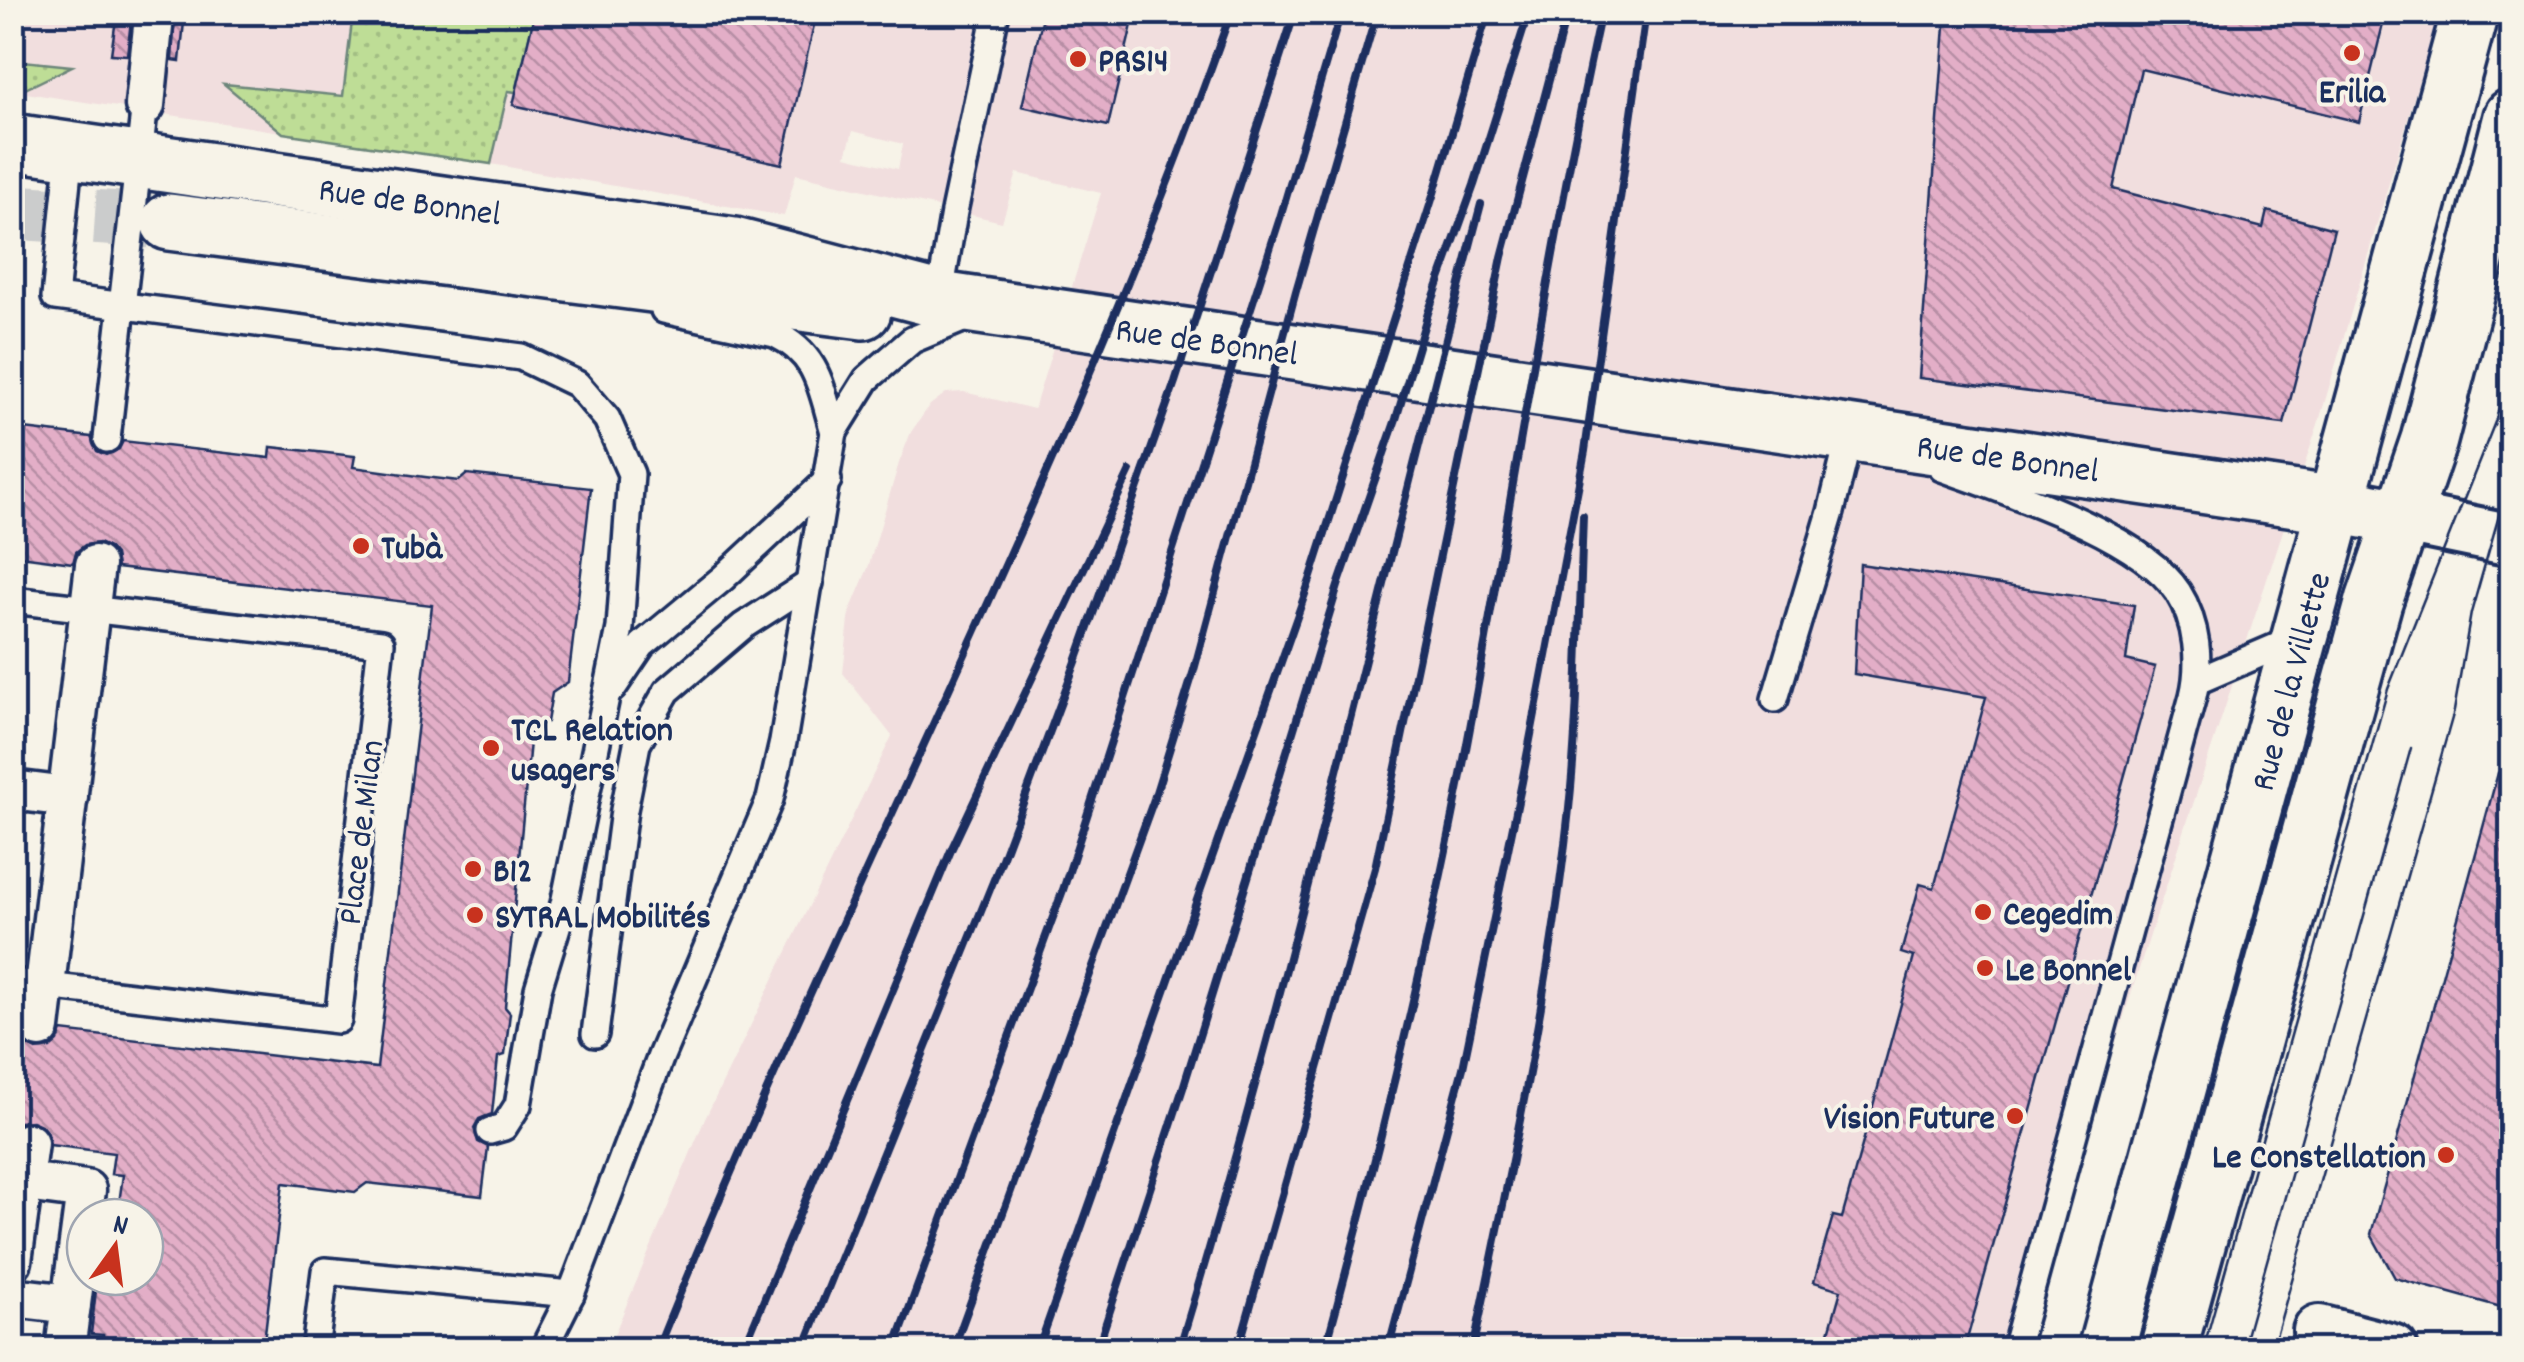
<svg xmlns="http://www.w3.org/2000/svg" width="2524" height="1362" font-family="Dekko,sans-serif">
  <defs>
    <pattern id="grass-dots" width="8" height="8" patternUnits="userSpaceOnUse" patternTransform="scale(2.5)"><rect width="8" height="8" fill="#bedd96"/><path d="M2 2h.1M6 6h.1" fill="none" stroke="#a3be84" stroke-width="1.8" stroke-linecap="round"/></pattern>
    <pattern id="building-back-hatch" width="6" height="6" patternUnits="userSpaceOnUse" patternTransform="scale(2.5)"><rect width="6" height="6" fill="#e3aec7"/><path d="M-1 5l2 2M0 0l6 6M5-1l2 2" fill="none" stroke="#b78ea5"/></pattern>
  </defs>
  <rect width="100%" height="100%" fill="#f7f3e8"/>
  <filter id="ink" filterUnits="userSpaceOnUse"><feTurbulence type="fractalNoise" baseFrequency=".01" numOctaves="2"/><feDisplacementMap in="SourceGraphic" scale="20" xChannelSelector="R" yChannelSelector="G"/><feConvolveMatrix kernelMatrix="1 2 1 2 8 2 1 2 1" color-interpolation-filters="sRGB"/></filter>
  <g filter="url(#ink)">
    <path fill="#f1dede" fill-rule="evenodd" d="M12,13H2439L2320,418L2136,978L2018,1350L608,1349L704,1121L892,736L843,673L850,611L868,568L899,463L911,432L930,405L946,393L964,392L1034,409L1101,193L1017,173L1002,222L796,174L784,216L491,164L13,91ZM853,131L903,144L898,169L846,156Z"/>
    <g fill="url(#grass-dots)" stroke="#6c867a" stroke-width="2.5">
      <polygon points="353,13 535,13 516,92 508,91 491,164 283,133 224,84 343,96"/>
      <polygon points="13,60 72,66 19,92 13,91"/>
    </g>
    <g fill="url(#building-back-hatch)" stroke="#1b2f5e" stroke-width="2.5">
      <polygon points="117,12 132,12 127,55 111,54"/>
      <polygon points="175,12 185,12 180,61 172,60"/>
      <polygon points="535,12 817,12 782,164 513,105"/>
      <polygon points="1044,12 1135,12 1108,126 1022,106"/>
      <polygon points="1946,12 2386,12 2359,122 2141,69 2113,189 2263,228 2267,211 2334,229 2284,424 1919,378"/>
      <polygon points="16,428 91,437 97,451 106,455 119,449 123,441 270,458 271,447 355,456 353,467 425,477 459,481 467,474 591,488 568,682 552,693 547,722 531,731 505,1007 510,1013 505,1055 498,1057 492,1114 479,1119 474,1128 478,1142 488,1147 482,1196 367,1183 355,1192 283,1183 263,1350 101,1350 103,1335 91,1334 96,1290 108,1288 109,1277 145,1277 145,1217 117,1217 123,1175 111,1174 114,1153 50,1145 48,1134 41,1125 32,1121 20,1122 12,1127 12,1025 18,1026 19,1036 26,1045 36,1050 50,1048 58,1041 62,1031 377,1068 432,605 117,568 115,555 109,548 99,543 85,545 76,552 73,563 12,555 12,452"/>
      <polygon points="1860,564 2134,605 2126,660 2155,667 1964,1350 1824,1350 1841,1290 1814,1282 1833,1216 1842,1218 1914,957 1901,953 1920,884 1934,888 1986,697 1854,674"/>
      <polygon points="2498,773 2512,775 2512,1310 2395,1278 2371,1234"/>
    </g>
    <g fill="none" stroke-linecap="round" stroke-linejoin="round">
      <polyline stroke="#cbcccc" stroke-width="55" stroke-dasharray="55 28" stroke-linecap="butt" points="12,212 169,222"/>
      <g stroke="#1b2f5e" stroke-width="32">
        <g id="service">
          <polyline points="70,151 55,297 521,357 577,384 607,419 631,474 620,628 564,904 538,989 518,1105 504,1127 490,1131"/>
          <polyline points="939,300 954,212 996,12"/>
          <path d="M664,310L775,334C819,355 821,389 834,432L867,379L912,340L972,315"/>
          <polyline points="107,439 144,112"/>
          <path d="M1942,468C2007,492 2140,534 2178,592C2197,622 2201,663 2193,696L2015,1350"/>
          <polyline points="12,600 381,643 338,1020 12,982"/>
          <polyline points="2197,681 2297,638"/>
          <polyline points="613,688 642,645 723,578 828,480"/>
          <polyline points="1775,699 1831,512 1850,434 1853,435"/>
          <polyline points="595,1034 624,810 637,744 667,691 743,626 810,583"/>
          <polyline points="315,1350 325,1271 571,1294"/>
          <polyline points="543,1350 571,1294 661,1056 770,799 783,742 834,432"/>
        </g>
      </g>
      <g stroke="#1b2f5e" stroke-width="45">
        <g id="pedestrian">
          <polyline points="145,105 154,17"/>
          <polyline points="12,790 68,797"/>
          <polyline points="40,1028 95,565"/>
          <polyline points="12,1180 86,1190 65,1350"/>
          <polyline points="12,1261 28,1143"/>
          <polyline points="12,1297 71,1304"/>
        </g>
      </g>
      <g stroke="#1b2f5e" stroke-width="58">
        <g id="minor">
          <polyline points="2405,518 2512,540"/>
          <polyline points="2319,1331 2392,1350"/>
        </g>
      </g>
      <g stroke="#1b2f5e" stroke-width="62">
        <g id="secondary">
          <polyline points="12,142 734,246 939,300 2337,505 2405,518"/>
          <polyline points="169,222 863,311"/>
          <polyline points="2106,1350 2470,12"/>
          <polyline points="2168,1350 2374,601 2429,440 2512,117"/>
        </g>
      </g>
      <use href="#service" stroke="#f7f3e8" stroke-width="25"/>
      <use href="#pedestrian" stroke="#f7f3e8" stroke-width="38"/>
      <use href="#minor" stroke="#f7f3e8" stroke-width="50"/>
      <use href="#secondary" stroke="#f7f3e8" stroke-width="55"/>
      <g stroke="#1b2f5e" stroke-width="2.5">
        <polyline points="2203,1350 2388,689 2495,422 2512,363"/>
        <polyline points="2242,1350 2411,748"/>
        <polyline points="2272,1350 2454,711 2471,613 2512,470"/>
      </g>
      <g stroke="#1b2f5e" stroke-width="8">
        <path d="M657,1350C838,899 1070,471 1231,12"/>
        <polyline points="743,1350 952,848 1130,471"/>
        <polyline points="803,1350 999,867 1077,659 1175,382 1295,12"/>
        <polyline points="894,1350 1063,890 1280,218 1341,12"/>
        <polyline points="953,1350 1154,799 1194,670 1296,291 1377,12"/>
        <polyline points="1038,1350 1310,580 1434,193 1488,12"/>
        <polyline points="1097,1350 1184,1085 1338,586 1396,419 1428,313 1474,185 1529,12"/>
        <path d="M1179,1350C1294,971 1380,586 1481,204"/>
        <polyline points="1238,1350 1375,868 1502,257 1567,12"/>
        <path d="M1325,1350C1382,1141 1433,930 1472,717C1515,483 1550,246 1601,12"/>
        <polyline points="1388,1350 1463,1068 1522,782 1585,451 1646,12"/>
        <path d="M1473,1350C1509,1176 1547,1003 1567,827C1579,724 1579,620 1583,516"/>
      </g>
    </g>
  </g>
  <g fill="#c8321e" stroke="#f7f3e8" stroke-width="4">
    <circle cx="2352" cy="53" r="10"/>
    <circle cx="1078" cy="59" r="10"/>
    <circle cx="361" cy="546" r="10"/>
    <circle cx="491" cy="748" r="10"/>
    <circle cx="473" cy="869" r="10"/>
    <circle cx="1983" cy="912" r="10"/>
    <circle cx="475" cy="915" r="10"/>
    <circle cx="1985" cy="968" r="10"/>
    <circle cx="2015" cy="1116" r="10"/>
    <circle cx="2446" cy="1155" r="10"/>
  </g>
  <g text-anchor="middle" stroke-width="8" stroke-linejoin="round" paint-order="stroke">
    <g font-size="35" font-weight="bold" fill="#1b2f5e" stroke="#f7f3e8" text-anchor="start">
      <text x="1098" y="71">PRS14</text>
      <text x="2352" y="102" text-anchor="middle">Erilia</text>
      <text x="381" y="558">Tubà</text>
      <text x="511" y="740">TCL Relation<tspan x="511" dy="40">usagers</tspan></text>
      <text x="493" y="881">B12</text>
      <text x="2003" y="924">Cegedim</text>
      <text x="495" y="927">SYTRAL Mobilités</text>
      <text x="2005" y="980">Le Bonnel</text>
      <text x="1995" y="1128" text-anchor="end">Vision Future</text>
      <text x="2426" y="1167" text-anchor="end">Le Constellation</text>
    </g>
    <g font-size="35" fill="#1b2f5e" stroke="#f7f3e8">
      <text transform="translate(410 200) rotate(8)" y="12">Rue de Bonnel</text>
      <text transform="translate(1207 340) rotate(8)" y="12">Rue de Bonnel</text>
      <text transform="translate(2008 457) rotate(8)" y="12">Rue de Bonnel</text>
      <text transform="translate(2289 681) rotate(-75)" y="12">Rue de la Villette</text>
      <text transform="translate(359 832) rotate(-83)" y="12">Place de Milan</text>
    </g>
  </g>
  <rect width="2524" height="1362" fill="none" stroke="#f7f3e8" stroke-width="50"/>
  <rect x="25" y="25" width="2474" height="1312" fill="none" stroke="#1b2f5e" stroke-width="4" filter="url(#ink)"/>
  <g transform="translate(115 1247) rotate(14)"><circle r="48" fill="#f7f3e8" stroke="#9fa5b1" stroke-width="2.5"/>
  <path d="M0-8L18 38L0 25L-18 38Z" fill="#c8321e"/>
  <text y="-15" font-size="28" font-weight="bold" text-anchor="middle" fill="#1b2f5e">N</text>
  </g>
</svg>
